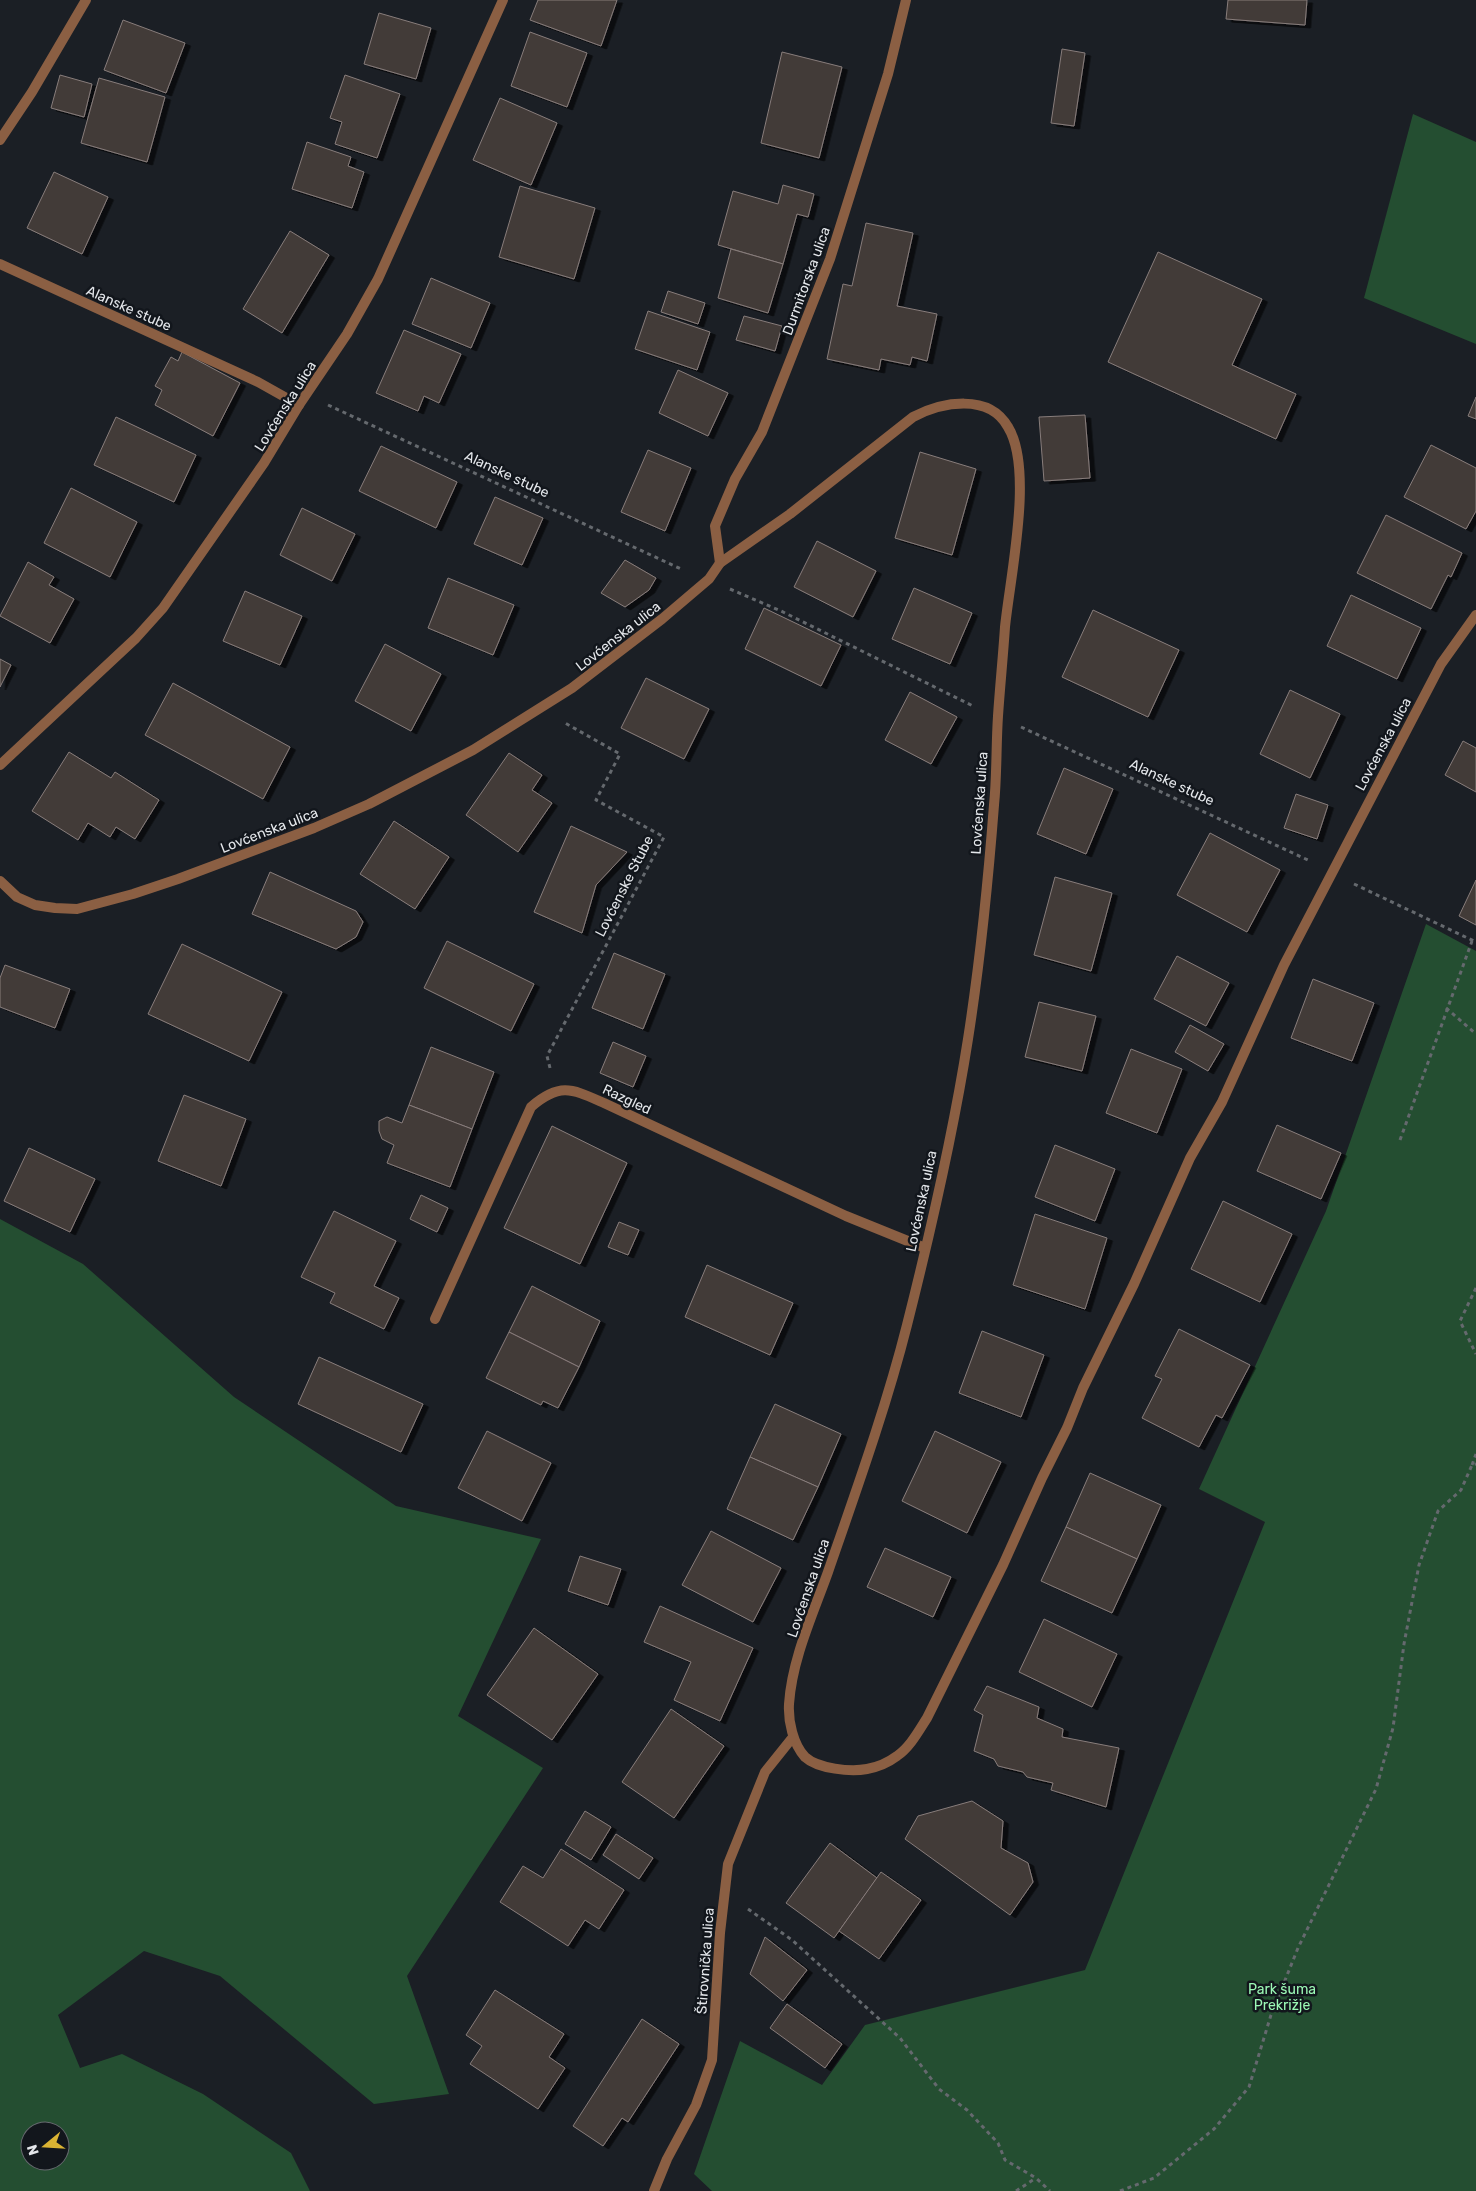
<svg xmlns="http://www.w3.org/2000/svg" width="1476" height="2191" font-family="Rubik,sans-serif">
  <defs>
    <filter id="shadow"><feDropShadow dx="5.5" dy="3" stdDeviation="0" flood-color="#0009"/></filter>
  </defs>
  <rect width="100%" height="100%" fill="#1b1f25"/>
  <g fill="#244e31" fill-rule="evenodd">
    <polygon points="1413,114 1476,142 1476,344 1364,298"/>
    <polygon points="1426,924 1476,951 1476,2191 712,2191 694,2174 740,2041 822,2085 865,2025 1085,1970 1265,1522 1199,1489 1326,1211"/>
    <path d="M0,1219L83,1264L234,1397L396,1506L541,1539L458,1716L543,1768L407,1976L449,2094L374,2104L220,1976L144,1951L58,2015L80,2068L122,2054L203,2094L291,2153L310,2191H0ZM30,2131H60V2161H30Z"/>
  </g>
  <g fill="#433a38" stroke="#877d7b" filter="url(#shadow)">
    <polygon points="538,0 617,0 601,46 530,20"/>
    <polygon points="1228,0 1307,0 1305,25 1226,19"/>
    <polygon points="379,13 431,28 416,79 364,64"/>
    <polygon points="123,20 185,43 166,93 104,70"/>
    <polygon points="530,32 587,53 567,107 511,86"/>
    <polygon points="1062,49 1085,53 1074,126 1051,123"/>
    <polygon points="782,52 842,67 819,158 761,143"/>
    <polygon points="60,75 92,84 84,117 51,108"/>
    <polygon points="345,75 400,94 377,158 335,144 342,122 330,118"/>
    <polygon points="99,78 165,97 147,162 81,143"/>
    <polygon points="500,98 557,123 531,185 473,160"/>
    <polygon points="307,142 351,157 348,166 364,172 352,208 292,189"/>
    <polygon points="54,172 108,197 82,254 27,228"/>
    <polygon points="783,185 814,194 808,217 797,214 783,264 718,245 733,191 778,204"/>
    <polygon points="520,186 595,208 574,279 499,257"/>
    <polygon points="866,223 913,233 897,306 937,314 927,361 912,357 910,365 881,359 879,370 827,359 843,284 852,286"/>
    <polygon points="290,231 329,255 282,333 243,309"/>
    <polygon points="731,249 783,264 768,313 718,298"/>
    <polygon points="1158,252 1262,299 1232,365 1296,394 1276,439 1108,362"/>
    <polygon points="431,278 490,303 471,348 412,324"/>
    <polygon points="668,291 705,303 698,324 661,312"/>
    <polygon points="648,311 710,332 697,370 635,349"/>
    <polygon points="744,316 782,326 775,351 736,340"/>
    <polygon points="404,330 461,354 439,403 424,396 418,411 376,393"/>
    <polygon points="182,352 240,383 213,436 155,405 162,390 155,386 171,357 178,361"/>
    <polygon points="678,370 728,393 708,436 659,413"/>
    <polygon points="1476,397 1476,419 1468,416"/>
    <polygon points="1085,415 1090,478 1044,481 1039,417"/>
    <polygon points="116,417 196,455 174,502 94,465"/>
    <polygon points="1431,445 1476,468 1476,511 1466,529 1404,497"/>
    <polygon points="381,446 457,482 436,528 359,491"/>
    <polygon points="648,450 691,468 665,531 621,512"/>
    <polygon points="920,452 976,469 952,555 895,538"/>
    <polygon points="71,488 137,522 110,577 44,543"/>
    <polygon points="495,497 543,518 522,565 474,544"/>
    <polygon points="302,508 355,534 332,581 280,555"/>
    <polygon points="1386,515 1462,553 1451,577 1448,575 1431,609 1357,573"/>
    <polygon points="817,541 876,571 853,617 794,587"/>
    <polygon points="625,560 656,578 649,590 625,607 601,593"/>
    <polygon points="28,562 54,577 49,585 74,599 50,643 0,616"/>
    <polygon points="448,578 514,605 493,655 428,628"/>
    <polygon points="914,588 972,613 950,664 892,639"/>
    <polygon points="245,591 302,616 280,665 223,641"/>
    <polygon points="1351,595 1421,628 1397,679 1327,646"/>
    <polygon points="764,608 841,645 821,686 745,649"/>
    <polygon points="1093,610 1179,650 1148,717 1062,677"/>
    <polygon points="385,644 441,674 411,731 355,701"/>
    <polygon points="0,659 11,665 0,687"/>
    <polygon points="646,678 709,709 684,759 621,728"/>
    <polygon points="173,683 290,747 263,799 145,735"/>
    <polygon points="1290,690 1340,714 1310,778 1260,754"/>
    <polygon points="910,692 957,717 931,764 885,740"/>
    <polygon points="1463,741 1476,748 1476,792 1445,775"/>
    <polygon points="69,752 111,778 115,772 159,800 135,839 116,827 110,837 88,823 78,840 32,811"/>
    <polygon points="509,753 542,775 532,790 552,803 518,852 466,815"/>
    <polygon points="1064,768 1113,789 1086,854 1037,834"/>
    <polygon points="1296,794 1328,805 1317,839 1284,828"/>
    <polygon points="394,821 449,857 415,909 360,874"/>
    <polygon points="571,826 627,852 596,885 582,933 534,912"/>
    <polygon points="1210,833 1280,870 1247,932 1177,895"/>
    <polygon points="270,872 356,911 363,922 356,937 336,949 252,914"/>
    <polygon points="1055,877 1112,893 1091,971 1034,955"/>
    <polygon points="1476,880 1476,925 1459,916"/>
    <polygon points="447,941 534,984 511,1031 424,988"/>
    <polygon points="182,944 282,992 249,1061 148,1014"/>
    <polygon points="614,953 665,974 643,1029 592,1008"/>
    <polygon points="1177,956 1229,983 1206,1026 1154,999"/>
    <polygon points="5,965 70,989 55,1028 0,1007 0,978"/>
    <polygon points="1313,979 1374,1003 1352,1061 1291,1038"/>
    <polygon points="1039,1002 1096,1016 1082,1071 1025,1057"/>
    <polygon points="1190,1025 1224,1044 1208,1071 1175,1052"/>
    <polygon points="613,1042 646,1056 633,1087 600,1073"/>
    <polygon points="431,1047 494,1072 472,1129 409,1105"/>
    <polygon points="1131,1049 1182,1069 1157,1133 1106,1113"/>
    <polygon points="184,1095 246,1119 221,1186 158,1161"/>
    <polygon points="409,1105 472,1129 450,1187 387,1163 394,1145 382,1139 379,1131 379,1121 387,1117 402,1123"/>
    <polygon points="1277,1125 1341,1153 1321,1199 1257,1171"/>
    <polygon points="552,1126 627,1163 580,1264 504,1228"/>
    <polygon points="1055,1145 1115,1169 1095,1221 1035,1197"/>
    <polygon points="29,1148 95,1179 70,1232 4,1201"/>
    <polygon points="421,1195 448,1208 437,1232 410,1219"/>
    <polygon points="1223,1201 1292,1234 1260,1302 1191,1269"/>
    <polygon points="334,1211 396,1241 374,1286 399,1298 384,1329 330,1303 335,1293 301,1277"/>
    <polygon points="1035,1214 1107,1238 1085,1309 1013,1285"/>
    <polygon points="619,1222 639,1230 628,1255 608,1247"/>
    <polygon points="707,1265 793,1303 770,1355 685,1317"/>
    <polygon points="532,1286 600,1321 579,1367 509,1332"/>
    <polygon points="1179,1329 1250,1365 1222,1418 1216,1415 1199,1447 1142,1418 1162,1379 1155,1376"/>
    <polygon points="982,1331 1044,1355 1021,1417 959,1393"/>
    <polygon points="509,1332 579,1367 558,1408 543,1401 541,1405 486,1378"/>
    <polygon points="319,1357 423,1404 401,1452 298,1404"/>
    <polygon points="775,1404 841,1434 818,1487 750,1457"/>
    <polygon points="487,1431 551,1463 522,1521 458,1488"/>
    <polygon points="935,1431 1001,1462 967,1533 902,1501"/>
    <polygon points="750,1457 818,1487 793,1540 727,1509"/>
    <polygon points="1090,1473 1161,1505 1137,1559 1066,1527"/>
    <polygon points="1066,1527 1137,1559 1112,1613 1041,1581"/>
    <polygon points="711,1531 781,1568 753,1622 682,1585"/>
    <polygon points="885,1548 951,1577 933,1617 867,1587"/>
    <polygon points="580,1556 621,1569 608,1605 568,1591"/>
    <polygon points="660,1606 753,1648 720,1721 674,1700 691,1662 644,1642"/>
    <polygon points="1044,1619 1117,1654 1092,1707 1019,1672"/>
    <polygon points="534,1628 598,1674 552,1740 487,1695"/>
    <polygon points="987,1686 1039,1707 1037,1718 1063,1729 1062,1737 1119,1748 1106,1807 1051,1790 1053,1783 1027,1777 1023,1772 998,1766 994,1759 974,1751 983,1715 974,1710"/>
    <polygon points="671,1709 724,1746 674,1818 622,1782"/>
    <polygon points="972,1801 1003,1821 1001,1848 1028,1863 1033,1882 1010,1915 905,1839 918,1816"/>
    <polygon points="585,1811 611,1827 591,1860 565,1844"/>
    <polygon points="616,1834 653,1858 639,1879 603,1855"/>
    <polygon points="830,1843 877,1878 834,1938 786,1903"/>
    <polygon points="561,1849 624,1890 599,1929 585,1920 568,1946 500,1902 523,1866 543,1878"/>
    <polygon points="881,1872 921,1900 879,1959 839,1931"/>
    <polygon points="765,1937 807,1970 783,2001 750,1974"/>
    <polygon points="495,1990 564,2034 549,2057 565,2068 538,2109 470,2064 482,2046 466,2035"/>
    <polygon points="787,2004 842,2044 825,2068 770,2028"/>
    <polygon points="642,2019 679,2044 628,2122 622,2118 603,2146 573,2126"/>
  </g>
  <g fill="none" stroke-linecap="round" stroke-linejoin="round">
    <g stroke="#65696e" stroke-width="3" stroke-dasharray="4 4" stroke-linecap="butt">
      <polyline points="328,405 681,569"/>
      <polyline points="730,589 781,611 975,707"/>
      <polyline points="1021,727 1310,861"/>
      <polyline points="1354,884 1476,942"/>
      <polyline points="1446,1008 1476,1034"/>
      <polyline points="550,1068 547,1056 664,837 596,800 620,754 565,723"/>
      <polyline points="1400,1140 1472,941"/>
      <polyline points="1476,1288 1460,1321 1476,1354"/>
      <polyline points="1472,1465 1476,1454"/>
      <polyline points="748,1909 792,1940 900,2038 939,2089 967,2110 998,2143 1005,2160 1036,2178 1050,2191"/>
      <polyline points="1016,2191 1036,2178"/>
      <polyline points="1120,2191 1154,2178 1214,2129 1249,2087 1271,2015 1298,1948 1376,1789 1393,1728 1404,1644 1419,1565 1438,1511 1461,1490 1472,1465 1476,1464"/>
    </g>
    <g stroke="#8b5f43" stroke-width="10">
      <polyline points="0,140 32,92 86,0"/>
      <polyline points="0,264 258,382 299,405"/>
      <polyline points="720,563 715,526 735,479 762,432 830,259 888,74 906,0"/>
      <polyline points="0,765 136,638 163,608 264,463 299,405 347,334 378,279 503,0"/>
      <path d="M0,881L17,897L35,905L55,908L77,909L133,894L178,879L314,828L369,804L473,750L572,688L662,619L709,579L720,563L790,514L913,417C942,402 989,393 1008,427C1034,469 1010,577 1005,627C1003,657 1000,686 998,716C996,746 997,776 994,805C988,883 980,962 968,1039C953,1135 931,1230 907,1325C886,1408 856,1491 828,1572C813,1614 792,1659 789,1704C788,1721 793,1744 805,1757C818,1769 851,1772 867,1769C878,1767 889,1762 897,1756C910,1747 918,1732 927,1718L1003,1565L1042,1478L1067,1428L1083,1388L1134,1284L1190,1158L1222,1102L1284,965L1441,664L1476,615"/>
      <path d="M435,1319L531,1107C560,1082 572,1089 604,1103L846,1216L925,1248"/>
      <polyline points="654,2191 667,2159 696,2105 712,2060 720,1933 728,1864 765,1772 793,1737"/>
    </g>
  </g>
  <g text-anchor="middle" stroke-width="5" stroke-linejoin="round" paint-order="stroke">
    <g font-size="14" fill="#e4e7eb" stroke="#12161c">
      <text transform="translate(806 281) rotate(-70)" y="5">Durmitorska ulica</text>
      <text transform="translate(129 308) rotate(24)" y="5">Alanske stube</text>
      <text transform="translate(285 406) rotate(-58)" y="5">Lovćenska ulica</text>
      <text transform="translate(507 474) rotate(25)" y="5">Alanske stube</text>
      <text transform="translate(618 636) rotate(-38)" y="5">Lovćenska ulica</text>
      <text transform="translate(1383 744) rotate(-62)" y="5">Lovćenska ulica</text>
      <text transform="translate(1172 782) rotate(25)" y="5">Alanske stube</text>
      <text transform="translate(979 803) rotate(-86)" y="5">Lovćenska ulica</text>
      <text transform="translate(269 830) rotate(-21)" y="5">Lovćenska ulica</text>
      <text transform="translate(624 886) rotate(-63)" y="5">Lovćenske Stube</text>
      <text transform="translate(627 1099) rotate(25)" y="5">Razgled</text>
      <text transform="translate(921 1201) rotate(-78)" y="5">Lovćenska ulica</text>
      <text transform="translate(808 1588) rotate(-71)" y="5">Lovćenska ulica</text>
      <text transform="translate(705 1961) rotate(-86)" y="5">Štirovnička ulica</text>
    </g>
    <g font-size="14" fill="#9bf8b5" stroke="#12161c">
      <text x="1282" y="1994">Park šuma<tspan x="1282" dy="16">Prekrižje</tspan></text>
    </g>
  </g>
  <g transform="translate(45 2146) rotate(252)"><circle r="24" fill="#12161c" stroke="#666a6f"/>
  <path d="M0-4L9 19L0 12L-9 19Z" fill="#dab333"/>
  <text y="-8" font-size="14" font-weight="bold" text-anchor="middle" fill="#e4e7eb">N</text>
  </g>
</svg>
